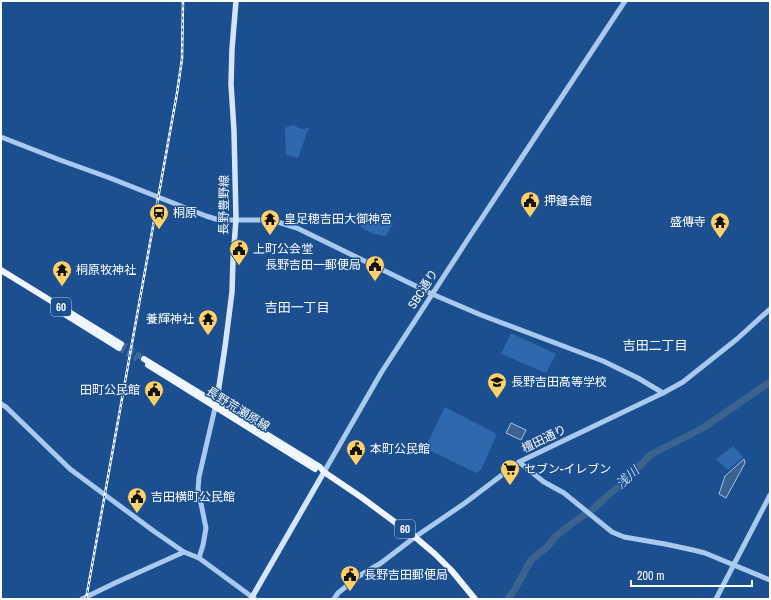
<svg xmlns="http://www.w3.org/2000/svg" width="771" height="600" font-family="'Archivo Narrow','Noto Sans JP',sans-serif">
  <rect width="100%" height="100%" fill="#1b4f8f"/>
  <g fill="#2e69ad">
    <polygon points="293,125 301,129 310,128 308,130 298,158 286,155 285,128"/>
    <polygon points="371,212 380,218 388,219 393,223 386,236 373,234 360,227"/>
    <polygon points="511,333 556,354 546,373 501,354"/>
    <polygon points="445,407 497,434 481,470 476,473 425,448"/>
    <polygon points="733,446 743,457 728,470 716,459"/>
  </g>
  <g fill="#3c6290" stroke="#9cc4f0">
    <polygon points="511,423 526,430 521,440 506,433"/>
    <polygon points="744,459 745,463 726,498 719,494 725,476"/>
  </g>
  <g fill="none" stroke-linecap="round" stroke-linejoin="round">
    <polyline stroke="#3c6290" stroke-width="7" points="508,599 515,589 531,560 547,547 556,536 574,522 592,510 632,474 650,455 703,428 770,382"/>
    <g stroke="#3d69a0" stroke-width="6" stroke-dasharray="6 3" stroke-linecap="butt">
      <polyline points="121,344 144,359"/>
      <polyline points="119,348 137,359"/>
    </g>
    <g stroke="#a9c9ee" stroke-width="5">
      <polyline points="1,137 60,160 110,178 206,216 219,220 271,220 297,228 432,294 481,315 603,361 638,378 663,393"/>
      <polyline points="1,404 6,407 70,469 155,532 184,552"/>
      <polyline points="519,462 544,482 564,493 612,532 624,537 665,544 693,550 705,553 770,580"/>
      <polyline points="324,472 381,373 470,236 625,1"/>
      <polyline points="199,558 203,545 206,528 198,489 199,477 215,408"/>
      <polyline points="82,599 115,583 184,552 199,558 255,599"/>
      <polyline points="334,599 338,593 359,576 381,563 415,537 465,503 519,462 663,393 683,382 737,339 770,309"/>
      <polyline points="716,599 770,495"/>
    </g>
    <g stroke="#d6e6fa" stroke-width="5.5">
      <polyline points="216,406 225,347 232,292 233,260 236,219 234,131 231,84 232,49 236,1"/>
      <polyline points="251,599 324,472"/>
    </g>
    <g stroke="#f0f6ff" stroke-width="6">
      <polyline points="1,270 121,344"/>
      <polyline points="66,315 119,348"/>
      <polyline points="144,359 320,467 324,472 361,497 415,537 435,554 452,571 475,599"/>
      <polyline points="148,365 315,469"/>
    </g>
    <g stroke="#fff" stroke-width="2.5">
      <polyline id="rail" points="86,599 177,93 182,59 183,1"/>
    </g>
    <use href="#rail" stroke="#1b4f8f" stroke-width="1" stroke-dasharray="3" stroke-linecap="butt"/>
  </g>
  <defs>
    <g id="civic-pin" transform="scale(1)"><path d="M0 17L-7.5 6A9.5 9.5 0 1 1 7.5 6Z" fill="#ffd166" stroke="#1b4f8f"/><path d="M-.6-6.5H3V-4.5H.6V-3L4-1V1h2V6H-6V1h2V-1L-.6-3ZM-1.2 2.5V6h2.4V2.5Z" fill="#111"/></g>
    <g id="station-pin" transform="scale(1)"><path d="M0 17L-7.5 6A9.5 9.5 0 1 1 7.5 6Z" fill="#ffd166" stroke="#1b4f8f"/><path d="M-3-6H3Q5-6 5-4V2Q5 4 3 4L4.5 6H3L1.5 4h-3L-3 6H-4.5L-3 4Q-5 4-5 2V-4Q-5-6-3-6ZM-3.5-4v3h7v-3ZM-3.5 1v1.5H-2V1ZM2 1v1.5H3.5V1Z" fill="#111"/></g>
    <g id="temple-pin" transform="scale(1)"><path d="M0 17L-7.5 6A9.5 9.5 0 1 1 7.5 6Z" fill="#ffd166" stroke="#1b4f8f"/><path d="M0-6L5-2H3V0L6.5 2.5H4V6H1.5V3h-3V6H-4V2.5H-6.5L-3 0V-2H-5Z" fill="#111"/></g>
    <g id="school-pin" transform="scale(1)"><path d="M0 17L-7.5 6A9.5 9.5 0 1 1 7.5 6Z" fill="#ffd166" stroke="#1b4f8f"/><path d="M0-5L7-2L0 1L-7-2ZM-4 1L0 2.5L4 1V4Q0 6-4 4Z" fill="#111"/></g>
    <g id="supermarket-pin" transform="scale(1)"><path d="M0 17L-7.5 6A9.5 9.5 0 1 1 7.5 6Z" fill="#ffd166" stroke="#1b4f8f"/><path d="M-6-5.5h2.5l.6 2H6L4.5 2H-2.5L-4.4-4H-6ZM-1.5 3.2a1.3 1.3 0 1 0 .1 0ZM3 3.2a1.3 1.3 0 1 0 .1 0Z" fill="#111"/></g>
  </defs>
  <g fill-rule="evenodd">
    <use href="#civic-pin" x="530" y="201"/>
    <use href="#station-pin" x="159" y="213"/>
    <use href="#temple-pin" x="270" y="219"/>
    <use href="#temple-pin" x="720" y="222"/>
    <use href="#civic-pin" x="239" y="249"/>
    <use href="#civic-pin" x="375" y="265"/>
    <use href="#temple-pin" x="62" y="270"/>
    <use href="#temple-pin" x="208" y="319"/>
    <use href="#school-pin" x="497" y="382"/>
    <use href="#civic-pin" x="154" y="390"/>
    <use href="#civic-pin" x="356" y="449"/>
    <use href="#supermarket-pin" x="510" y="469"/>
    <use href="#civic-pin" x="137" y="497"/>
    <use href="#civic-pin" x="350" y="575"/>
  </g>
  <g text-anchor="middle" stroke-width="3" stroke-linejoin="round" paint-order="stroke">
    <g fill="#1b4f8f" stroke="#bbcadd" stroke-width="1">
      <rect x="51" y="298" width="20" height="18" rx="3"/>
      <rect x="395" y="520" width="20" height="18" rx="3"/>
    </g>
    <g font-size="11" font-weight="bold" fill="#fff">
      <text x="61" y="311">60</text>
      <text x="405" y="533">60</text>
    </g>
    <g font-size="12" fill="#fff" stroke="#1b4f8f" text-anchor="start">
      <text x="544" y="205">押鐘会館</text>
      <text x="173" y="217">桐原</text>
      <text x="284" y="223">皇足穂吉田大御神宮</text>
      <text x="706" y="226" text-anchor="end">盛傳寺</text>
      <text x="253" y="253">上町公会堂</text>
      <text x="361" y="269" text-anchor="end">長野吉田一郵便局</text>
      <text x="76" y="274">桐原牧神社</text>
      <text x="194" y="323" text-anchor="end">養輝神社</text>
      <text x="511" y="386">長野吉田高等学校</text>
      <text x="140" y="394" text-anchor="end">田町公民館</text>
      <text x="370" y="453">本町公民館</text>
      <text x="524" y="473">セブン-イレブン</text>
      <text x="151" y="501">吉田横町公民館</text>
      <text x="364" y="579">長野吉田郵便局</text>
    </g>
    <g font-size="12" fill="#fff" stroke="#1b4f8f">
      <text transform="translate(224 205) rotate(-89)" y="4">長野豊野線</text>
      <text transform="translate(423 289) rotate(-57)" y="4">SBC通り</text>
      <text transform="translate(238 409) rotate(32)" y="4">長野荒瀬原線</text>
      <text transform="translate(544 439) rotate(-26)" y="4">檀田通り</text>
    </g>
    <g font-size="13" fill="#fff" stroke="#1b4f8f">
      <text x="297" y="312">吉田一丁目</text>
      <text x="655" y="350">吉田二丁目</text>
    </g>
    <g font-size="13" font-style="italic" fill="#b5d3f5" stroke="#1b4f8f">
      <text transform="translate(627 477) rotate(-43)" y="5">浅川</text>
    </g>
  </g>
  <rect width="771" height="600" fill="none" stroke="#ffffff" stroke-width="4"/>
  <path d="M631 580v6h121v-6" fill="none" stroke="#ffffff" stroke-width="2"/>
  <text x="637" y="580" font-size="12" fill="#ffffff" stroke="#1b4f8f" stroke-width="3" paint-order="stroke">200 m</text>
</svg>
